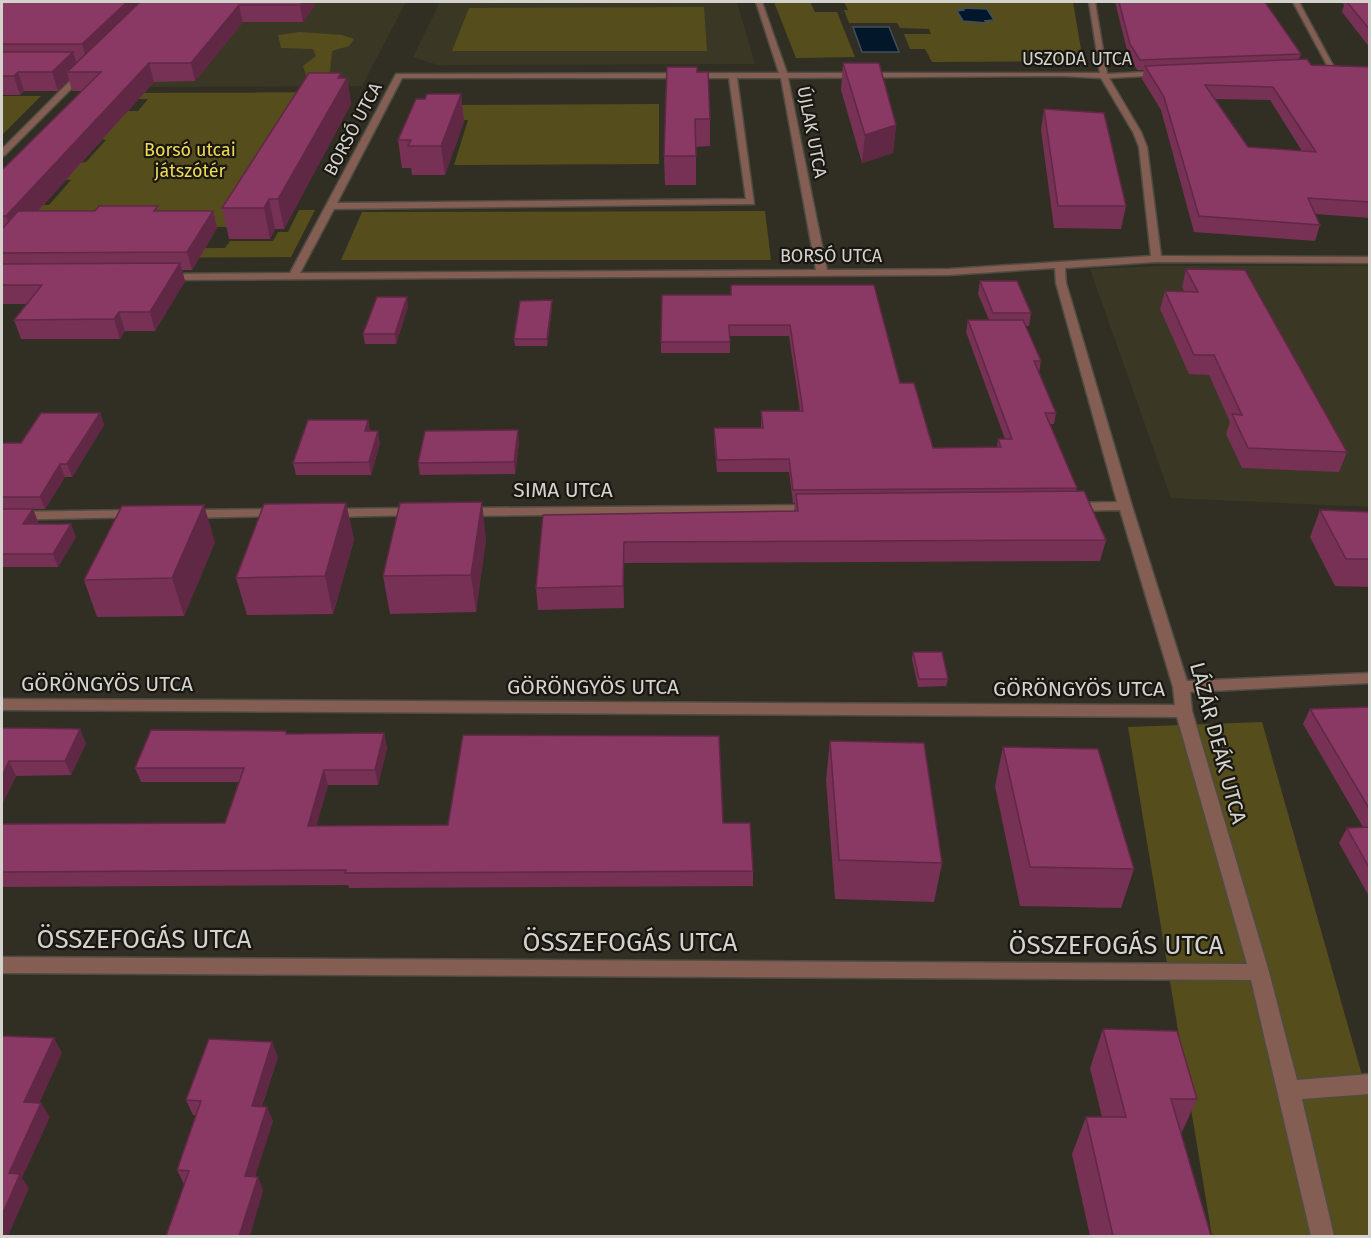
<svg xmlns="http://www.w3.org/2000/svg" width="1371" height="1238" font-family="'Fira Sans',sans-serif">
  <rect width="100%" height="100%" fill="#312f24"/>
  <g fill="#3a3725">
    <polygon points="192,2 406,2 362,86 120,87"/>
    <polygon points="440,2 737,2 755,64 438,65 413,57"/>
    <polygon points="1161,266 1369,266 1369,507 1171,498 1090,269"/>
  </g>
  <g fill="#564d1c">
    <polygon points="774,2 810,2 815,12 837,12 855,57 796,58"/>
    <polygon points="844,2 1073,2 1083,61 932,62 925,49 910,49 904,34 931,34 929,29 900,28 897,23 849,23 844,10 848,10"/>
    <polygon points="704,7 707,51 452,51 469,8"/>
    <polygon points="300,32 342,35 354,39 349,46 332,51 330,71 327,75 307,78 303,66 316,56 313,49 281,48 278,35"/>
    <polygon points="350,92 234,227 31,226 40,205 49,205 71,180 62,179 77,163 86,162 106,140 101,139 126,111 138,111 148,99 105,99 111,93"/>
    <polygon points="2,96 41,96 2,135"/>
    <polygon points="659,104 659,164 454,165 468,120 449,120 454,105"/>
    <polygon points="299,210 315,210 291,257 89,258 85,263 2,263 2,239 10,238 2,249 225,248 230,241 273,241 278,232 288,232"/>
    <polygon points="765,211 771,260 341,260 362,212"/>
    <polygon points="1262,722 1369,1100 1369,1236 1212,1236 1128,727"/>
  </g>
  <g fill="#02172a" stroke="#414f5b" stroke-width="1.5">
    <polygon points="963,8 987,9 994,20 985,21 986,23 963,21 957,11 964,10"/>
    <polygon points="853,27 889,27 899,52 862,52"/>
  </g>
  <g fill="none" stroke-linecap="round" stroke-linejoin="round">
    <g stroke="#4e4c42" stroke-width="3">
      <g id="minor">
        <path d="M756,2H762L787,73H1100L1089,2H1095L1107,74L1164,71L1168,73L1164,75L1109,78L1141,132L1147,147L1161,256L1370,257V263L1156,262L1065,268L1066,283L1132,506L1187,681L1370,673V683L1190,692L1192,711L1269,972L1297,1080L1370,1074V1094L1302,1099L1334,1236H1311L1251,980L2,973V957L1247,964L1177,717L2,710V699L1175,705L1173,687L1120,510L1071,511L1064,507L1071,503L1117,502L1056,283L1055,268L949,275L164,280L159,277L164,274L290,273L396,74L779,73ZM1062,76L1101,78L1133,132L1139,147L1151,256L949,269L827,270L788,78ZM402,78H729L746,199L337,203ZM737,78H781L816,270L300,273L334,209L754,204Z"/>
        <polygon points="1293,2 1299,2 1335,69 1328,67"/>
        <polygon points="82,69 89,71 5,155 2,156 2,149"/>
        <polygon points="813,505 818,506 820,509 818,512 465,516 458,512 465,508"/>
        <polygon points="417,508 422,509 424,512 422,515 330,517 323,513 330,509"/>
        <polygon points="279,509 284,510 286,513 284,516 186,518 179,514 186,510"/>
        <polygon points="138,510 143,511 145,514 143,517 2,520 2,512"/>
      </g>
    </g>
    <use href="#minor" fill="#845d53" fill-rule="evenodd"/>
  </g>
  <g fill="#763155" fill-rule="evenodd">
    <polygon points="2,2 317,2 303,22 243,22 195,81 154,82 38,211 213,211 217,228 192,270 182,270 185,281 155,331 125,331 120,339 21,339 14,320 27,304 2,304 2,170 82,91 72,91 69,80 58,91 24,91 20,95 2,95"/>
    <path d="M1115,2H1265L1301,54L1299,59L1311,65L1370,67V218L1315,214L1320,225L1315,241L1194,232L1161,110L1142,79L1144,70H1137L1128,54ZM1214,99L1270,100L1302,151L1248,147Z"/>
    <polygon points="1342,2 1370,2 1370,48 1342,12 1344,5"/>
    <polygon points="843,63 896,125 893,153 862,163 841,90"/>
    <polygon points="697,72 710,119 710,146 696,147 696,185 665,185 664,156"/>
    <polygon points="341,78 347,78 351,104 284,229 275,229 270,239 229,239 222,208"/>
    <polygon points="461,94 464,121 445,175 412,175 411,168 402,168 398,140 425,99"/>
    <polygon points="1044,109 1126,206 1121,229 1054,228 1041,130"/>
    <polygon points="1186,269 1347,452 1339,472 1242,468 1226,434 1230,422 1209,375 1189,374 1160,309 1165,291 1184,291 1182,287"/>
    <polygon points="980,281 1031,313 1029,326 1026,326 1041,361 1039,373 1056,413 1054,424 1050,424 1077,488 1076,491 1106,540 1100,561 624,563 624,608 538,610 536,588 543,515 794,511 795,503 793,503 789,472 717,472 714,440 714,428 761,428 761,411 800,411 789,336 730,336 730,353 661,353 661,342 731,295 731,285 900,383 933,448 997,447 998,439 1005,439 966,332 968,320 989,320 978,294"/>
    <polygon points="408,307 396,344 365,344 363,334"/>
    <polygon points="552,307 547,346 515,346 514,339"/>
    <polygon points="100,413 104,425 72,477 65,477 45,509 33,509 38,522 36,524 76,537 58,567 2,567 2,443 21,443"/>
    <polygon points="368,420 370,431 380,443 371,475 296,475 293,463"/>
    <polygon points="519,442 515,474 420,475 418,463"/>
    <polygon points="346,503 354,540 333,614 247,615 236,578"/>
    <polygon points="1320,510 1370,512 1370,587 1335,586 1310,537"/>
    <polygon points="486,539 476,612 390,614 383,576"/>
    <polygon points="215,542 184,616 97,617 84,580"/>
    <polygon points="913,652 948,679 946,686 918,687 912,659"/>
    <polygon points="1370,707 1370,898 1339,843 1347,828 1363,827 1303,724 1310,709"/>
    <polygon points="2,728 86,743 71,775 16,776 2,804"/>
    <polygon points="286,731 287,734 384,733 387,748 378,785 328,785 316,826 723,823 753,871 753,886 349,888 348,885 2,887 2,824 225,823 239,782 141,782 135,768"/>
    <polygon points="830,741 942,863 934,902 835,899 826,780"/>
    <polygon points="1003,747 1134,869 1121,908 1020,906 995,786"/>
    <polygon points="1103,1029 1197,1099 1181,1134 1211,1236 1090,1236 1072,1154 1086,1117 1102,1117 1090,1068"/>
    <polygon points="278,1057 262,1106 273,1121 255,1176 258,1177 263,1191 184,1184 177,1170 196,1115 193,1115 186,1100"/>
  </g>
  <g fill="#602845">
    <polygon points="127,2 149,2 87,62 82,44"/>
    <polygon points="303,2 317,2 303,22 300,5"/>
    <polygon points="239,5 243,22 195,81 191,63"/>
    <polygon points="73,52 79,70 67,72 69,80 58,91 52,72"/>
    <polygon points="149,63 154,82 14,237 6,216"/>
    <polygon points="18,72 24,91 20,95 14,76"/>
    <polygon points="341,73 343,86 347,78 351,104 284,229 278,199"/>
    <polygon points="461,94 464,121 445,175 441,146"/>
    <polygon points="896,125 893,153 862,163 865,135"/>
    <polygon points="269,199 275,229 270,239 264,208"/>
    <polygon points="213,211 217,228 192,270 187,252"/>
    <polygon points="180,263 185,281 155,331 150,312"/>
    <polygon points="407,297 408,307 396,344 395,334"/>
    <polygon points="552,300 552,307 547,346 547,339"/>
    <polygon points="119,312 125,331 120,339 114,319"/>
    <polygon points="100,413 104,425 72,477 67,464"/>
    <polygon points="368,420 370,432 365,431"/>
    <polygon points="518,430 519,442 515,474 514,462"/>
    <polygon points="378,431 380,443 371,475 369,462"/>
    <polygon points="60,464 65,477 45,509 40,497"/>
    <polygon points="482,502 486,539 476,612 471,575"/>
    <polygon points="346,503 354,540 333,614 325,576"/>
    <polygon points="204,505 215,542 184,616 172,578"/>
    <polygon points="33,509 38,522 29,537 23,524"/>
    <polygon points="71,524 76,537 58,567 53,554"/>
    <polygon points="624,542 624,608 623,586"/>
    <polygon points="80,729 86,743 71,775 65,761"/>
    <polygon points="384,733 387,748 378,785 375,770"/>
    <polygon points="9,761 16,776 2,804 2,776"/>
    <polygon points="324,770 328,785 312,840 308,826"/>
    <polygon points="54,1038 62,1053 33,1117 24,1102"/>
    <polygon points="272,1042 278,1057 257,1120 252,1106"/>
    <polygon points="41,1103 50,1117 22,1178 29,1188 8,1236 2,1236 2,1215 9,1173"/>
    <polygon points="267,1107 273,1121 251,1190 245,1176"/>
    <polygon points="258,1177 263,1191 250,1236 239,1236"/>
  </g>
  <g fill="#893963" stroke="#602845" stroke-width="1.5" fill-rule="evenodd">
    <polygon points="2,2 127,2 82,44 2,44"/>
    <polygon points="140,2 303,2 300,5 239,5 191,63 149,63 6,216 2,216 2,170 101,72 67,72"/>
    <polygon points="1119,2 1265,2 1301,54 1140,60 1130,44"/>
    <polygon points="1347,2 1370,2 1370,30"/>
    <polygon points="2,52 73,52 52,72 18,72 14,76 2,76"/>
    <path d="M1307,59L1311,65L1370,67V202L1308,198L1320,225L1199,216L1164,97L1145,66ZM1205,85L1273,87L1316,152L1248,147Z"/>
    <polygon points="843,63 879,63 896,125 865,135"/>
    <polygon points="667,67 697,67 697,72 708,72 710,119 695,119 696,156 664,156"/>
    <polygon points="309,73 341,73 338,78 347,78 278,199 269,199 264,208 222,208"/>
    <polygon points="427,94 461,94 441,146 408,146 411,140 398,140 416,99 425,99"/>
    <polygon points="1044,109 1104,113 1126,206 1058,206"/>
    <polygon points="99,206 158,206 154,211 213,211 187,252 2,253 2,229 18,211 95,211"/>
    <polygon points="180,263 150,312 119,312 114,319 14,320 42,285 2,285 2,264"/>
    <polygon points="1186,269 1245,270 1347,452 1248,448 1232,414 1242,415 1214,355 1194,355 1165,291 1198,292"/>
    <polygon points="980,281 1017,281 1031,313 993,313"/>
    <polygon points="731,285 874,285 900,383 914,383 933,448 1001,447 998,439 1012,439 968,320 1023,320 1041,361 1034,361 1056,413 1045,413 1077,488 793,490 789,459 717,460 714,428 763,428 761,411 803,411 790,325 729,325 730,342 661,342 662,295 731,295"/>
    <polygon points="377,297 407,297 395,334 363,334"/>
    <polygon points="552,300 547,339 514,339 520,301"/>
    <polygon points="41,413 100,413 67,464 60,464 40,497 2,497 2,443 21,443"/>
    <polygon points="308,420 368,420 365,431 378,431 369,462 293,463"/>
    <polygon points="518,430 514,462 418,463 425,431"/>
    <polygon points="1084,491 1106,540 624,542 623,586 536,588 543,515 798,511 796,494"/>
    <polygon points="482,502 471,575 383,576 400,503"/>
    <polygon points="346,503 325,576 236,578 264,504"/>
    <polygon points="204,505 172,578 84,580 122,506"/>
    <polygon points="2,509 33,509 23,524 71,524 53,554 2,554"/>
    <polygon points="1320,510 1370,512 1370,559 1346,559"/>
    <polygon points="913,652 942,652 948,679 919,679"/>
    <polygon points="1370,707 1370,810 1310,709"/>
    <polygon points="2,728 26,728 80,729 65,761 9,761 2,776"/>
    <polygon points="151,730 286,731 286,734 384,733 375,770 324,770 308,826 448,825 463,735 719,736 723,823 750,823 753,871 345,873 346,870 2,872 2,824 225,823 244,768 135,768"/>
    <polygon points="830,741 924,743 942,863 839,860"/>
    <polygon points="1003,747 1098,749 1134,869 1030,867"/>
    <polygon points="1370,827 1370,869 1347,828"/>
    <polygon points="1103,1029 1177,1031 1197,1099 1171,1099 1211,1236 1113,1236 1086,1117 1126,1117"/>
    <polygon points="2,1036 54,1038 24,1102 41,1103 9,1173 20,1174 2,1215"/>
    <polygon points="209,1039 272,1042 252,1106 267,1107 245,1176 258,1177 239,1236 166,1236 189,1171 177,1170 201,1101 186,1100"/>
  </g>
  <g text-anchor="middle" stroke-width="4.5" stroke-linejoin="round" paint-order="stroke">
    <g font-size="18" fill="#d4d2cc" stroke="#181712">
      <text x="1077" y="65">USZODA UTCA</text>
      <text transform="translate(353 129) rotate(-62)" y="6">BORSÓ UTCA</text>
      <text transform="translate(812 132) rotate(79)" y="6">ÚJLAK UTCA</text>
      <text x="831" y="262">BORSÓ UTCA</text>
    </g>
    <g font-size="18" fill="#f2da56" stroke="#181712">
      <text x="190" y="156">Borsó utcai<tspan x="190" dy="21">játszótér</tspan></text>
    </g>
    <g font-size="21" fill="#d4d2cc" stroke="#181712">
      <text x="563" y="497">SIMA UTCA</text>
      <text x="107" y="691">GÖRÖNGYÖS UTCA</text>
      <text x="593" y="694">GÖRÖNGYÖS UTCA</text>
      <text x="1079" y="696">GÖRÖNGYÖS UTCA</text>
      <text transform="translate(1218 743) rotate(75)" y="7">LÁZÁR DEÁK UTCA</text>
    </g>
    <g font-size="26" fill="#d4d2cc" stroke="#181712">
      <text x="144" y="948">ÖSSZEFOGÁS UTCA</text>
      <text x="630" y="951">ÖSSZEFOGÁS UTCA</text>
      <text x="1116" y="954">ÖSSZEFOGÁS UTCA</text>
    </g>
  </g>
  <rect width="1371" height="1238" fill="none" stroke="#d4d2cc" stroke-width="6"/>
</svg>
